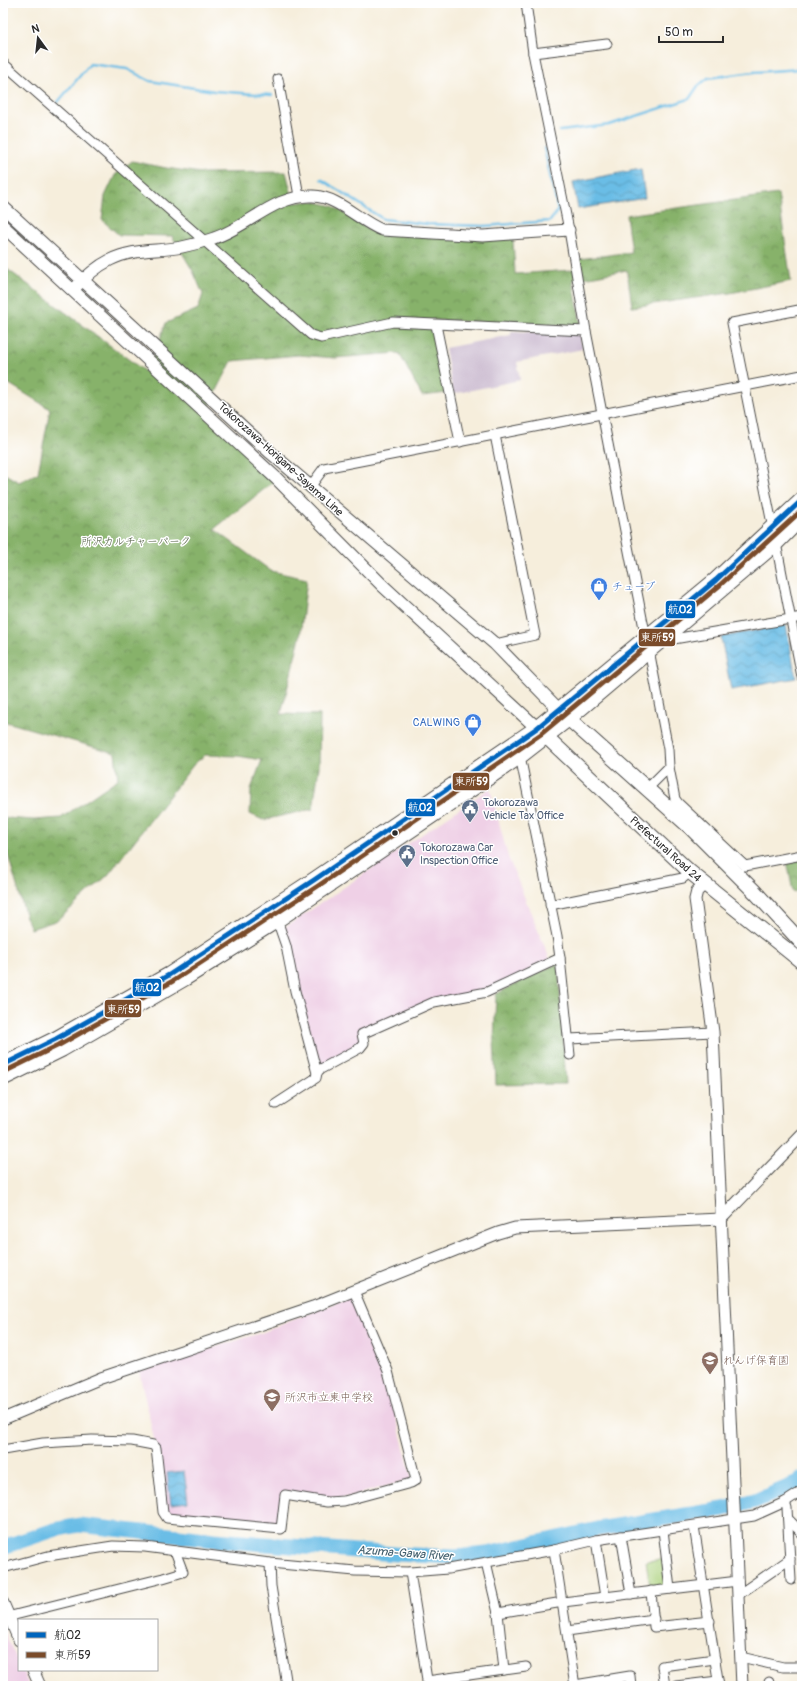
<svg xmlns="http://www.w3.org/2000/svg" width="805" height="1689" font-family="Pangolin,'Klee One',sans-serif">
  <defs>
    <pattern id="forest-crowns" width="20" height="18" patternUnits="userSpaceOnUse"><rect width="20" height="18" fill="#87b26b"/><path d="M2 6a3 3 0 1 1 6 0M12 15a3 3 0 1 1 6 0" fill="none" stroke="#6f9158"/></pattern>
    <pattern id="water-waves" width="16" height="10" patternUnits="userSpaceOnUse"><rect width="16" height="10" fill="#6abde6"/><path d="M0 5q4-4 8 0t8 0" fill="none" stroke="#579abb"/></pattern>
  </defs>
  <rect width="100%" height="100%" fill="#fff"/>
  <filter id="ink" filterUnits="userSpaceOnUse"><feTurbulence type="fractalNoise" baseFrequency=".025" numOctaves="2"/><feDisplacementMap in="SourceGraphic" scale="8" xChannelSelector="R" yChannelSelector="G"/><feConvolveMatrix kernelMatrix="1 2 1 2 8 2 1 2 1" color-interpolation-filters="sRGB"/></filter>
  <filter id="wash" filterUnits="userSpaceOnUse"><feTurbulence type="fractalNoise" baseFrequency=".012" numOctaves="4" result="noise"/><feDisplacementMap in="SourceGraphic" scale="16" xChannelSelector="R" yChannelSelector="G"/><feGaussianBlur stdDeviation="0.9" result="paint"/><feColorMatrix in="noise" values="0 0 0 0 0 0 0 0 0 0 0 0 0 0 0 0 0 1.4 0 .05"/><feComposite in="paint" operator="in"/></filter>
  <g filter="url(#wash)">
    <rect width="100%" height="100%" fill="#f6eedc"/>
    <g fill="#efd0e6">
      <polygon points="490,788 508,857 551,962 487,992 434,1002 362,1034 364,1043 319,1070 283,929"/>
      <polygon points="350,1297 354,1298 384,1370 412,1479 344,1498 329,1499 283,1491 278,1521 274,1524 168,1515 165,1511 155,1443 139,1371 261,1333"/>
      <polygon points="3,1629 19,1664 19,1670 22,1670 29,1686 3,1686"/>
    </g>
    <polygon fill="#cdbed2" points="511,331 580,334 583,349 517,362 520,380 453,394 445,348 511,335"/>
    <polygon fill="#aad07b" stroke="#6a7e53" points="663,1559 666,1583 664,1585 650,1587 646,1561"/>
    <g fill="url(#forest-crowns)" stroke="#596e4b">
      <polygon points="132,161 166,168 201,173 286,172 294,203 312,201 333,206 370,230 513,238 515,274 572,270 579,259 631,252 626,215 778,194 791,281 730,293 632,307 627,270 573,280 581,326 432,320 447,393 422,396 399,353 335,358 299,355 232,361 206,412 277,479 214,529 271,571 307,579 300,637 281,714 320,715 319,767 313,809 263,820 250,814 251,789 262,760 238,756 205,755 194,764 108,875 58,920 31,929 26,917 3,838 6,818 34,820 61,818 118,779 115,753 3,721 3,473 19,482 38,473 50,409 3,380 3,266 147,373 166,323 198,309 203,294 193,271 172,236 119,235 102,220 105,196 115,175"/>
      <polygon points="802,858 802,890 793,892 787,861"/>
      <polygon points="558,963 566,1084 496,1085 494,1040 496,994"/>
    </g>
    <g fill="url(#water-waves)" stroke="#4a7488">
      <polygon points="641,169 645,198 578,209 573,182"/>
      <polygon points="786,625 796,678 731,690 721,637"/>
      <polygon points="184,1471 188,1502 171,1504 167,1473"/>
    </g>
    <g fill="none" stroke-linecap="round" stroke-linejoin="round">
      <g stroke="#6abde6" stroke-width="2.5">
        <polyline points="58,102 90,64 127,69 150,81 214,91 272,95"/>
        <polyline points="560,131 609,125 689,99 698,86 708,78 754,72 802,69"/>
        <polyline points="321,179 383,219 427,224 484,226 550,221 558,211 544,148"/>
      </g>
      <polyline stroke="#6abde6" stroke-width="15" points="3,1547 54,1530 79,1525 215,1540 395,1554 455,1557 487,1554 598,1529 723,1509 755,1501 798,1483 802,1479"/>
    </g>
  </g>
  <g filter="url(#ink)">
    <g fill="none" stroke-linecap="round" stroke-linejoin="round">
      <g stroke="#494846" stroke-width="11">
        <g id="minor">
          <polyline points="526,3 533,53 569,230 586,331 643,623 647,638"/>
          <polyline points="533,53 607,44"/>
          <polyline points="3,63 311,335 321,338 393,322 586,331"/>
          <polyline points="278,79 299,196"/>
          <polyline points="436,325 460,442"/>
          <polyline points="495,435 535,635 495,644"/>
          <polyline points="310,487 324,468 802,375"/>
          <polyline points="773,529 732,323 799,310"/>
          <polyline points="776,543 802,677"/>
          <polyline points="662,641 802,617"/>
          <polyline points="669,767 675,799 678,803 745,866 802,855"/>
          <polyline points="647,789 669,767 668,749 649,650"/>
          <polyline points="550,905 683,878 690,872"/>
          <polyline points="560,958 570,1055"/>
          <polyline points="569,1039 713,1032"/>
          <polyline points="317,1073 319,1070 360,1048 364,1043 362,1034 434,1002 487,992 560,958 557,936 520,756"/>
          <polyline points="276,1104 316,1078 317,1073 295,991 286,946 277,920"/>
          <polyline points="3,1450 43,1443 92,1440 132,1441 153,1445 156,1448 163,1512 167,1518 281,1529 285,1495 327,1502 344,1501 411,1483 416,1480 388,1371 354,1291"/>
          <polyline points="785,1502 787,1508 791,1580"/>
          <polyline points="788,1519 802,1533"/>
          <polyline points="694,1526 719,1686"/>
          <polyline points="663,1530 670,1589"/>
          <polyline points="621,1536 631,1594"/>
          <polyline points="596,1540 605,1597"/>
          <polyline points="554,1550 575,1686"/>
          <polyline points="486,1562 498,1613 504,1670"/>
          <polyline points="270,1563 271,1586 287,1686"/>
          <polyline points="3,1568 48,1556 113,1546 145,1547 270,1563 355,1571 410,1572 448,1569 554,1550 596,1540 754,1516 785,1502 802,1491"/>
          <polyline points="410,1572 428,1686"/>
          <polyline points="651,1591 654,1627 710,1621"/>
          <polyline points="738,1595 790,1559"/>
          <polyline points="498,1613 563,1602 738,1581"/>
          <polyline points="3,1618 163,1578 183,1572 175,1551"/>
          <polyline points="567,1631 654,1619"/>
          <polyline points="741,1657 783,1667 802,1667"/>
          <polyline points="427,1681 526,1667"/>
          <polyline points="769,1682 770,1686"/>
          <polyline points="575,1685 630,1676 631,1686"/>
          <polyline points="665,1686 662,1666 715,1659"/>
          <polyline points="676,1686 718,1681"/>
        </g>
      </g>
      <g stroke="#494846" stroke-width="13">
        <g id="tertiary">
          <path d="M73,290C84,278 96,267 110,260C133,248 157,252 182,247C192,245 203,242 214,238C248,227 275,194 313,196C339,197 359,221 382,230L483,236L569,230"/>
          <polyline points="705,884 697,891 695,899 713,1032 742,1686"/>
          <polyline points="3,1419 101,1378 313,1307 498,1233 515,1228 721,1219 802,1135"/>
          <polyline points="3,1603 19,1640"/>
          <polyline points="33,1670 40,1686"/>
        </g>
      </g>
      <g stroke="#494846" stroke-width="14">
        <g id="secondary">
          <polyline points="3,207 271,453 495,644 560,711"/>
          <polyline points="3,226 277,479 382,585 537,728"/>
        </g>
      </g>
      <g stroke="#494846" stroke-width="16">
        <g id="primary">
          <polyline points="560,711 691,828 755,892 802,943"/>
          <polyline points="537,728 690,872 802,962"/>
        </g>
      </g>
      <g stroke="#494846" stroke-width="17">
        <g id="trunk">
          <polyline points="3,1065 56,1039 169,975 314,880 537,728 716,580 802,500"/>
          <polyline points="3,1078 62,1049 185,978 277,920 520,756 569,718 776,543 802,517"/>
        </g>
      </g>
      <use href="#minor" stroke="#fff" stroke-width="9"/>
      <use href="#tertiary" stroke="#fff" stroke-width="11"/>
      <use href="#secondary" stroke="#fff" stroke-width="12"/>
      <use href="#primary" stroke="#fff" stroke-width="14"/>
      <use href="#trunk" stroke="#fff" stroke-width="15"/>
      <g stroke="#fff" stroke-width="8">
        <polyline id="bus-1" points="3,1065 56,1039 169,975 314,880 537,728 716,580 802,500"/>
      </g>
      <g stroke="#fff" stroke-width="8">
        <polyline id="bus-2" points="6,1071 59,1045 173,981 318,886 541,734 720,585 802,510"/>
      </g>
      <use href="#bus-1" stroke="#0065bd" stroke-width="5"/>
      <use href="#bus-2" stroke="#7a4b2a" stroke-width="5"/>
    </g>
  </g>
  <defs>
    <g id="shop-pin" transform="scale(0.9)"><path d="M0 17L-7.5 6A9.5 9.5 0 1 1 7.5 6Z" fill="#3f7fe0" stroke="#fff"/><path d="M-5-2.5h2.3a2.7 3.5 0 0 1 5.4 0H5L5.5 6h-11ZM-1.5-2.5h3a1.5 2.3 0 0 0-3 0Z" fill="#fff"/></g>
    <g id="civic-pin" transform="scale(0.9)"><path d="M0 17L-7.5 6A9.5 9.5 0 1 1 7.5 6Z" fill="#5c6f8a" stroke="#fff"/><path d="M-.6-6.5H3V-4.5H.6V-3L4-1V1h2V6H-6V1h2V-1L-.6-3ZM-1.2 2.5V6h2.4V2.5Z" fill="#fff"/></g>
    <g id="school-pin" transform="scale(0.9)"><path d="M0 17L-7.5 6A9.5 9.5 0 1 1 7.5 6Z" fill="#8d6e63" stroke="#fff"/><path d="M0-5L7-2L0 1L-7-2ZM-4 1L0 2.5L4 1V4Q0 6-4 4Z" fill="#fff"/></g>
  </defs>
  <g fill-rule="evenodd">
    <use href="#shop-pin" x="599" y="586"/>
    <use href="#shop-pin" x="473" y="722"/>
    <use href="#civic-pin" x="470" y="808"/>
    <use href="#civic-pin" x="407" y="853"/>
    <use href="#school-pin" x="710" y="1360"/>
    <use href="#school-pin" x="272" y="1397"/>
  </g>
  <circle fill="#2b2b2b" stroke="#fff" stroke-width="1.5" cx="395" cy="833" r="3.5"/>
  <g text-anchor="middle" stroke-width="3" stroke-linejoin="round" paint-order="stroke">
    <g font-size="11" fill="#2b2b2b" stroke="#fff">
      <text transform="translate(281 459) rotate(42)" y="4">Tokorozawa-Horigane-Sayama Line</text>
      <text transform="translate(666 849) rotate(42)" y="4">Prefectural Road 24</text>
    </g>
    <g font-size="11" fill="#515d43" stroke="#fff">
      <text x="136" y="545">所沢カルチャーパーク</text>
    </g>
    <g font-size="11" fill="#366cbe" stroke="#fff" text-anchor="start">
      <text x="612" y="590">チューブ</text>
      <text x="460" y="726" text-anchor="end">CALWING</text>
    </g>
    <g font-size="11" fill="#4e5e75" stroke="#fff" text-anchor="start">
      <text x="483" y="806">Tokorozawa<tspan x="483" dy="13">Vehicle Tax Office</tspan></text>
      <text x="420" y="851">Tokorozawa Car<tspan x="420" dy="13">Inspection Office</tspan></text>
    </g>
    <g font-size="11" fill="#785e54" stroke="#fff" text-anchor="start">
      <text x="723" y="1364">れんげ保育園</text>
      <text x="285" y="1401">所沢市立東中学校</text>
    </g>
    <g font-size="12" font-style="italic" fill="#415e6c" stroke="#fff">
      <text transform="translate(405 1553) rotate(4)" y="4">Azuma-Gawa River</text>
    </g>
  </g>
  <g stroke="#fff" stroke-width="1.5">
    <rect x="665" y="600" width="31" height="19" rx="4" fill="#0065bd"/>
    <rect x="638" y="628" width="38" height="19" rx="4" fill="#7a4b2a"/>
    <rect x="452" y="772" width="38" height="19" rx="4" fill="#7a4b2a"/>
    <rect x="405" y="798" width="31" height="19" rx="4" fill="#0065bd"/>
    <rect x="132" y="978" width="30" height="19" rx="4" fill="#0065bd"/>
    <rect x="104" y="999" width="38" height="19" rx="4" fill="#7a4b2a"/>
  </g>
  <g font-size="11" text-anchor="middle" font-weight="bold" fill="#fff">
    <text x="680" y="613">航02</text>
    <text x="657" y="641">東所59</text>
    <text x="471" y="785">東所59</text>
    <text x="420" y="811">航02</text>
    <text x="147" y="991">航02</text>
    <text x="123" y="1013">東所59</text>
  </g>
  <rect width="805" height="1689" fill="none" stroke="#fff" stroke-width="16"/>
  <rect x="18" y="1619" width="140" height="52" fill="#ffffff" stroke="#aaaaaa"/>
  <rect x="26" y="1632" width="20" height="6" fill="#0065bd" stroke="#aaaaaa"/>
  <text x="54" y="1639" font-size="12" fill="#2b2b2b">航02</text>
  <rect x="26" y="1652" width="20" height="6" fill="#7a4b2a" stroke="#aaaaaa"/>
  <text x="54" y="1659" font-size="12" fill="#2b2b2b">東所59</text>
  <g transform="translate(38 38) rotate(345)" stroke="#ffffff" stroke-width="3" paint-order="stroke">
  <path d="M0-3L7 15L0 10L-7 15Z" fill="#2b2b2b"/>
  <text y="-6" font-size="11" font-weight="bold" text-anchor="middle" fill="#2b2b2b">N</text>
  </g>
  <path d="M659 36v6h64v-6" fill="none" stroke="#2b2b2b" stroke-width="2"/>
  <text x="665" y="36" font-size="12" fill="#2b2b2b" stroke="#ffffff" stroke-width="3" paint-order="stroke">50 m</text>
</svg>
